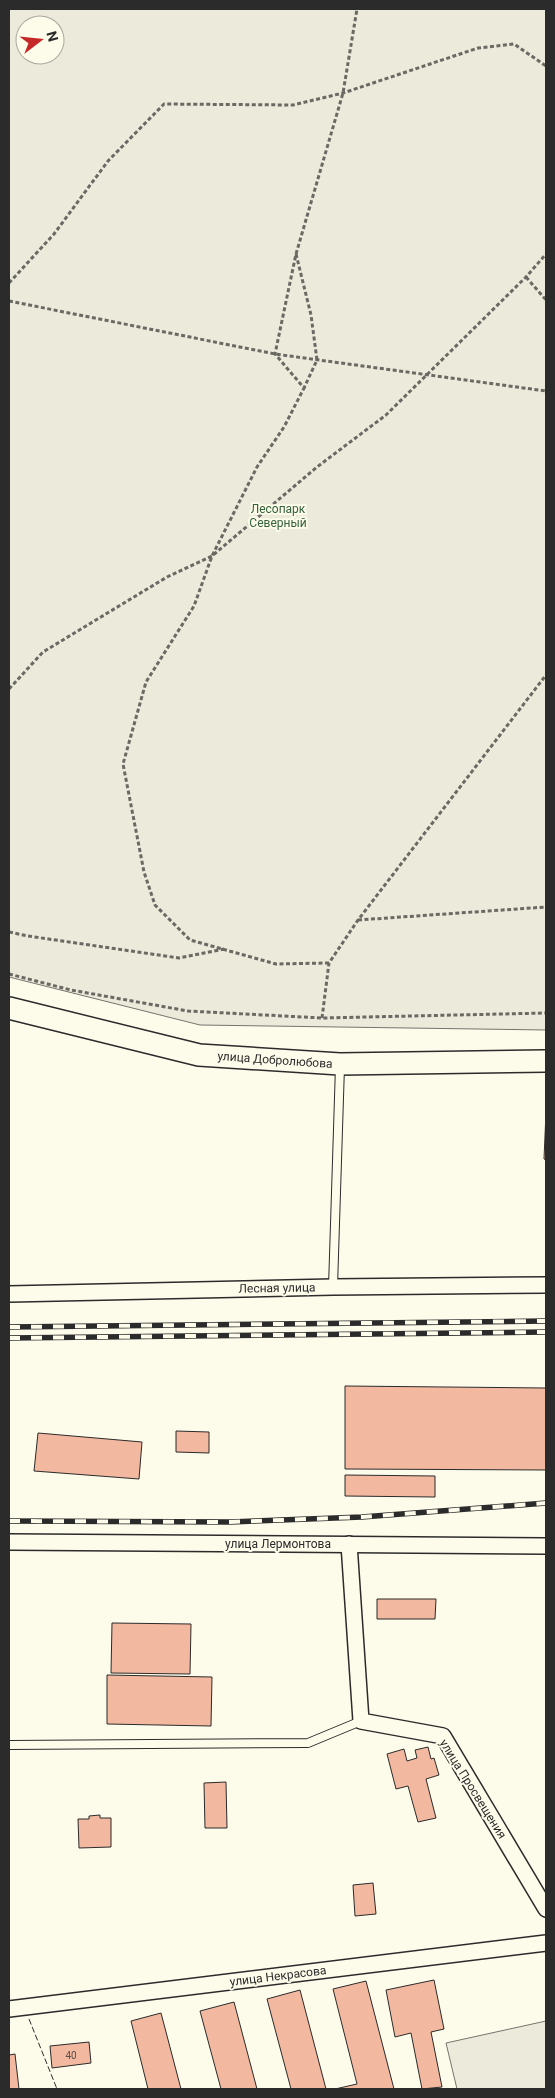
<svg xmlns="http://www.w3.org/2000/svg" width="555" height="2098" font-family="Roboto,sans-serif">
  <rect width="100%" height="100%" fill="#fdfbea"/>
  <g fill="#ecebdb" stroke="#74746e" fill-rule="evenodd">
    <path d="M9,9H546V1030L200,1025L9,977ZM25,25H55V55H25Z"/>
    <polygon points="546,2021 546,2089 457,2089 446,2043"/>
  </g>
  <g fill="#f2b8a0" stroke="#2b2b2b">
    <polygon points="546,1112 546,1160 544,1159"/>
    <polygon points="345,1386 546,1388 546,1470 345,1469"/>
    <polygon points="176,1431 209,1432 209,1453 176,1452"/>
    <polygon points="38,1433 142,1442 139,1479 34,1471"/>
    <polygon points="345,1475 435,1476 435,1497 345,1496"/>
    <polygon points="377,1599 436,1599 435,1619 377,1619"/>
    <polygon points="112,1623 191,1624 190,1674 111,1673"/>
    <polygon points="107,1675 212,1677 211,1726 107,1724"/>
    <polygon points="428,1747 431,1759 434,1758 439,1775 426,1779 436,1818 418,1822 408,1786 396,1789 387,1754 404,1749 407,1761 417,1758 415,1750"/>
    <polygon points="226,1782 227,1828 205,1828 204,1783"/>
    <polygon points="100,1815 100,1818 111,1818 111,1847 79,1848 78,1819 89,1819 89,1816"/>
    <polygon points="373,1883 376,1914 355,1916 353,1885"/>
    <polygon points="434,1980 444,2029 431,2032 442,2087 422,2089 411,2033 395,2037 386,1990"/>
    <polygon points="366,1981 394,2089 335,2089 357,2084 333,1989"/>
    <polygon points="300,1990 326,2089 291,2089 267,1999"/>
    <polygon points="234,2002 257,2089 221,2089 200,2011"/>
    <polygon points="161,2013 181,2089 148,2089 131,2021"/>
    <polygon points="89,2042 91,2063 52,2068 50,2046"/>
    <polygon points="15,2054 19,2089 9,2089 9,2055"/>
  </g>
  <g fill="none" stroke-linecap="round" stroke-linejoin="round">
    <g stroke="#2b2b2b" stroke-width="10">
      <g id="lane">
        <polyline points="333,1287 340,1066"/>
        <polyline points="9,1745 308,1743 361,1721"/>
      </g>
    </g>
    <g stroke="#2b2b2b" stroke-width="18">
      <g id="street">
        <polyline points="9,1294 333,1287 546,1285"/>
        <polyline points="9,1542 546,1546"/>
        <polyline points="349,1544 361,1721 443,1736 546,1909"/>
        <polyline points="9,2009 546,1943"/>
      </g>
    </g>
    <g stroke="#2b2b2b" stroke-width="24">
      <polyline id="secondary" points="9,1008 199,1055 340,1064 546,1061"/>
    </g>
    <g stroke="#6a6964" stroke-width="3" stroke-dasharray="4 2.5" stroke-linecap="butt">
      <polyline points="296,254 311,315 317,360 304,388"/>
      <polyline points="526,277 546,300"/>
      <polyline points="9,283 54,234 108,161 164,104 293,105 343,93 478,48 514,44 546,66"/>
      <polyline points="9,301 275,354 546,391"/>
      <polyline points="9,689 43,652 167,577 212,556 317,467 386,415 526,277 546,254"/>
      <polyline points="358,920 546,907"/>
      <polyline points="9,932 28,936 179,958 224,949"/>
      <polyline points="329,963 276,964 190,940 155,905 144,872 123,764 146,682 194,606 212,556 257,467 284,427 304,388 275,354 296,254 343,93 357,9"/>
      <polyline points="9,974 71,990 188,1011 322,1018 546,1013"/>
      <polyline points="322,1018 329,963 358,920 546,675"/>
    </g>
    <use href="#lane" stroke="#fdfbea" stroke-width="8"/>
    <use href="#street" stroke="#fdfbea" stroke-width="15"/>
    <use href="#secondary" stroke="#fdfbea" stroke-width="21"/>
    <g stroke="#2b2b2b" stroke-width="5.5">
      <g id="rail">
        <polyline points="9,1327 546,1321"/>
        <polyline points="9,1338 546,1332"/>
        <polyline points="9,1521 230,1522 362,1517 546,1503"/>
      </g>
    </g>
    <use href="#rail" stroke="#fdfbea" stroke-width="4" stroke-dasharray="11" stroke-linecap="butt"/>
    <polyline stroke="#2b2b2b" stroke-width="1" stroke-dasharray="6 2.5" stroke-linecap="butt" points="29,2019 57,2089"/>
  </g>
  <g text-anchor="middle" stroke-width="4" stroke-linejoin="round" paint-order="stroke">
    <g font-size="10" fill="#5d4e48">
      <text x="71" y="2059">40</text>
    </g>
    <g font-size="12" fill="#34623c" stroke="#fdfbea">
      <text x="278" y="513">Лесопарк<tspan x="278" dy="14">Северный</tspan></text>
    </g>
    <g font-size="12" fill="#2b2b2b" stroke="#fdfbea">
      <text transform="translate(275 1060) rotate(4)" y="4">улица Добролюбова</text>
      <text transform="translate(277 1288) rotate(-1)" y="4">Лесная улица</text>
      <text x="278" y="1548">улица Лермонтова</text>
      <text transform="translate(473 1789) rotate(58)" y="4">улица Просвещения</text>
      <text transform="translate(278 1976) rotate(-7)" y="4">улица Некрасова</text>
    </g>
  </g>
  <rect width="555" height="2098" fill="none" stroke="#2b2b2b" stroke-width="20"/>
  <g transform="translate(40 40) rotate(74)"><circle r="24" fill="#fdfbea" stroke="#a9a89e"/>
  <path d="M0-4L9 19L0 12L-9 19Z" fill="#c62828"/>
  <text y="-8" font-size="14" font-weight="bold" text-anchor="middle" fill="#2b2b2b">N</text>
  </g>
</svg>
